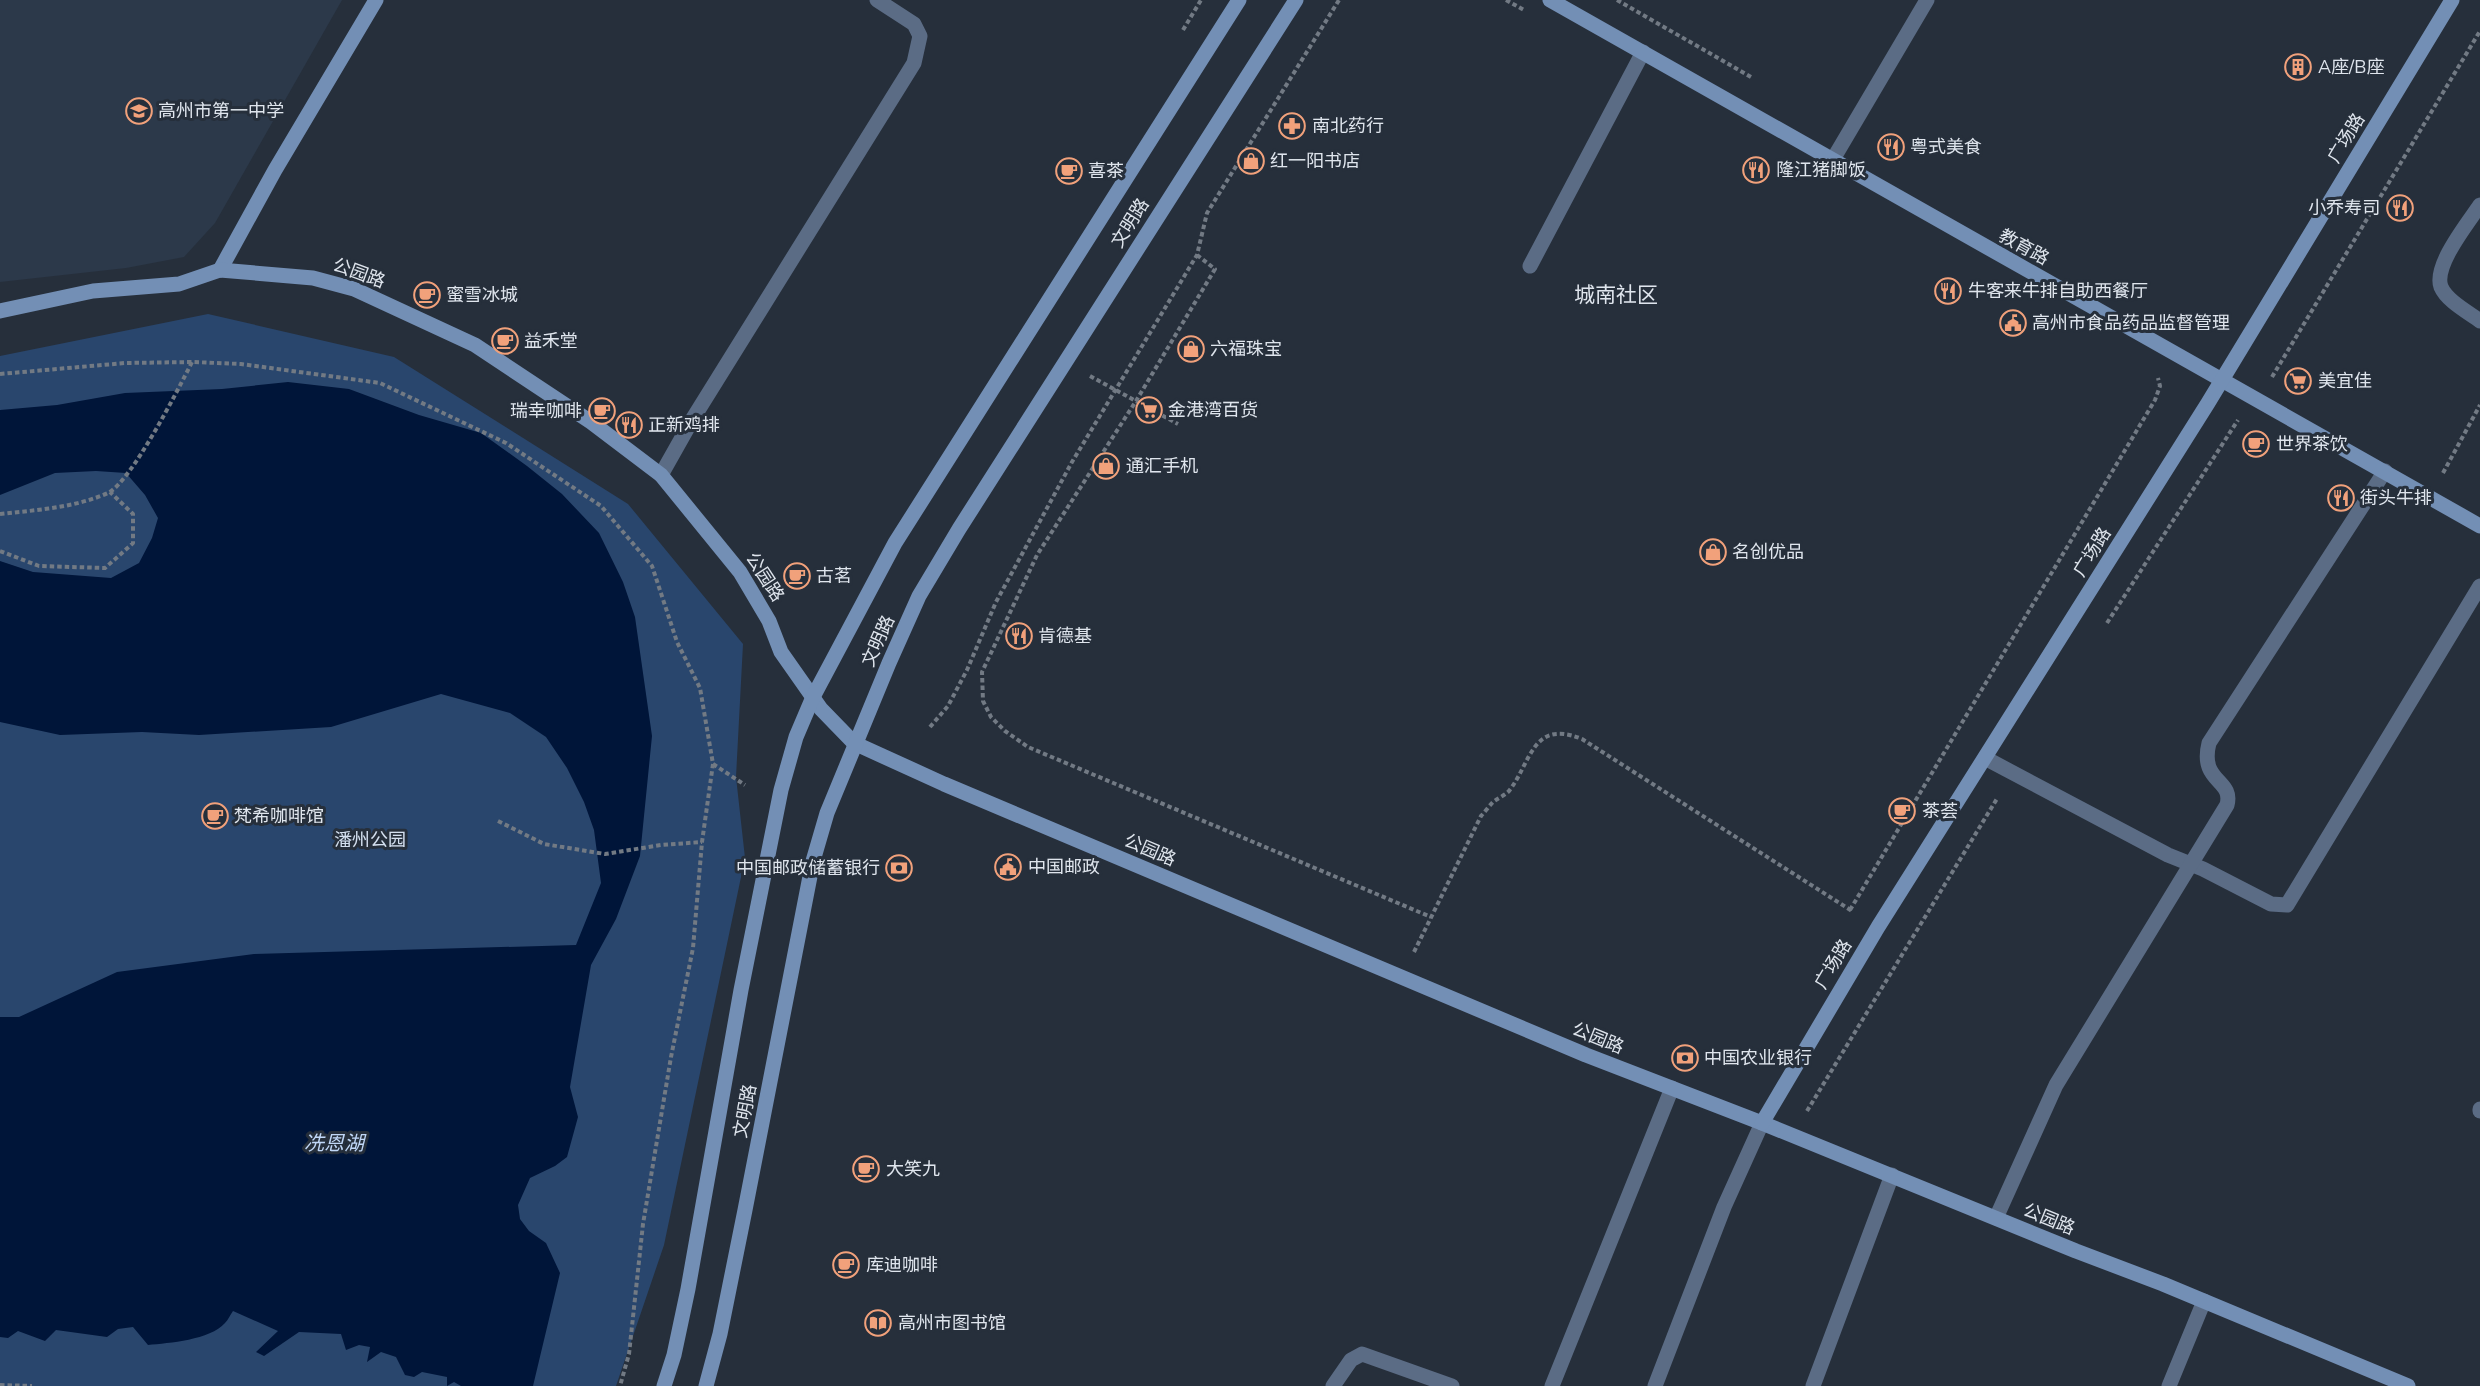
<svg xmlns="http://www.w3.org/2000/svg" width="2480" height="1386" font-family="'Nunito Sans','Noto Sans SC',sans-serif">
  <rect width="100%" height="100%" fill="#262f3b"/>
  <polygon fill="#2c394a" points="0,0 342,0 215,223 184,257 126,268 0,282"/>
  <polygon fill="#29466d" points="208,314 394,357 628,504 743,644 736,777 745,858 664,1245 616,1386 0,1386 0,356"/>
  <path fill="#001539" d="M288,382L349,389L419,415L481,433L527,466L562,494L599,533L623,582L635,617L652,736L640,856L616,919L591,965L570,1087L578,1117L567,1157L555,1166L530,1178L518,1205L520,1219L529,1231L546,1243L560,1273L533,1386H461L454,1382L447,1386V1377L422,1372L414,1377L405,1375L396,1357L381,1352L367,1362L370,1347L359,1345L346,1350L341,1334L299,1332L264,1356L256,1352L278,1331L233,1311C230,1315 228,1320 225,1323C210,1340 169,1343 148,1345L133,1327L118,1329L107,1337L56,1330L45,1341L18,1331L8,1338L0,1337V1017H19L117,972L254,954L576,945L601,883L594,830L584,802L567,768L546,737L510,713L441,694L331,727L199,735L142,732L60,735L0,722V561L33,572L111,578L139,563L152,538L158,518L145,495L126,473L96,471L55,473L0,495V410L57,405L125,393L222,389Z"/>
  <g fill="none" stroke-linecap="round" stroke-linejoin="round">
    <g stroke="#727a84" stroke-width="4" stroke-dasharray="4.5 3" stroke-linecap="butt">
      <polyline points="1506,0 1524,10"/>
      <polyline points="1617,0 1751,77"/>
      <polyline points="1183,30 1201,0"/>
      <polyline points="1197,255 1215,269 1136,401 1037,555 982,672 983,701 991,717 1005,731 1028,747 1431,917"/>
      <polyline points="0,374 125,363 193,362 241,364 380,383 506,443 601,506 652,566 677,642 700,688 713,764 702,842 693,948 671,1057 643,1224 629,1354 620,1386"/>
      <polyline points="1090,376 1178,424"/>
      <polyline points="2272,377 2480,31"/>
      <polyline points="2443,473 2480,405"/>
      <path d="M0,514C36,510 74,508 108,493C131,482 179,388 192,362"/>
      <polyline points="0,551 39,566 105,568 133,543 133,514 110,492"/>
      <polyline points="2107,623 2238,420"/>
      <polyline points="930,727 948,706 967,670 996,602 1072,462 1197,255 1207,213 1339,0"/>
      <polyline points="713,764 745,785"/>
      <polyline points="498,821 544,844 605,854 661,845 702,842"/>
      <polyline points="1850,910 2155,400 2160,386 2158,378"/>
      <path d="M1414,952L1481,816C1485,812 1489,806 1493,802C1498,798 1504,796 1509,791C1532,761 1532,719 1582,739L1852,911"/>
      <polyline points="1807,1111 1998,797"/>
      <polyline points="0,1385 32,1386"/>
    </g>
    <g stroke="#5b6c85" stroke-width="15">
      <polyline points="1530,266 1643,52"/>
      <polyline points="2480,1109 2480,1111"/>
      <polyline points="1333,1386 1351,1360 1362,1354 1452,1386"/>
      <polyline points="1552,1386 1672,1088"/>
      <polyline points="1813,1386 1892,1175"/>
    </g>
    <g stroke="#5b6c85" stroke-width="15">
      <polyline points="1832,161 1927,0"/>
      <path d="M2480,205C2468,223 2433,266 2441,287C2447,301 2468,312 2480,321"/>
      <polyline points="661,475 692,420 914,63 920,36 914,24 877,0"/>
      <polyline points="1985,758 2168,855 2203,869 2271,904 2287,905 2480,586"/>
      <path d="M1996,1218L2056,1085L2227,805C2234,779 2199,783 2209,743L2385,471"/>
      <polyline points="1655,1386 1724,1207 1762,1123"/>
      <polyline points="2169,1386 2204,1301"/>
    </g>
    <g stroke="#738fb5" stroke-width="15">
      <polyline points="1550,0 2480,526"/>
      <polyline points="220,270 275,170 376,0"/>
      <polyline points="0,311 93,291 179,284 220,270 313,278 354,289 475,345 591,422 661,475 740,572 769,621 781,652 821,709 854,743 944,784 1586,1055 1762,1123 2076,1251 2163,1284 2408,1386"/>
      <polyline points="1762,1123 1878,927 2208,403 2452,0"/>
      <polyline points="664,1386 674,1355 688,1289 741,990 781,790 796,737 813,697 895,543 1239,0"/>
      <polyline points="706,1386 720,1334 745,1210 813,861 827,813 889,663 919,596 959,529 1296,0"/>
    </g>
  </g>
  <defs>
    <g id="building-ring" transform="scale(1.35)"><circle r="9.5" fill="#262f3b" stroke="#f1a17b" stroke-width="1.5"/><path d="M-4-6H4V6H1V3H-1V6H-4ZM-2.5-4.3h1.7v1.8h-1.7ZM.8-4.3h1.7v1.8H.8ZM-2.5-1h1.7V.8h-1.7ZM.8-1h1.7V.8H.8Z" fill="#f1a17b"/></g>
    <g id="school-ring" transform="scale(1.35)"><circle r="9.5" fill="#262f3b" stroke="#f1a17b" stroke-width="1.5"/><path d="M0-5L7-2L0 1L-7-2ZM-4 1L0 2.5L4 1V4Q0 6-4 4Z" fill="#f1a17b"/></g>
    <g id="pharmacy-ring" transform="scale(1.35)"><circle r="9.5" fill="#262f3b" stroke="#f1a17b" stroke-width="1.5"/><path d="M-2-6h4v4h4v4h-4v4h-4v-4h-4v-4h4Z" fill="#f1a17b"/></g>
    <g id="restaurant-ring" transform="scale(1.35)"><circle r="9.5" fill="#262f3b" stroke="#f1a17b" stroke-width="1.5"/><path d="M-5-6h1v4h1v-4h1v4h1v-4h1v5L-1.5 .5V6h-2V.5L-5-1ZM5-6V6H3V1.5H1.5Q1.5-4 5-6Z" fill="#f1a17b"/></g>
    <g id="shop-ring" transform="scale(1.35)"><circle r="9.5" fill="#262f3b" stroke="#f1a17b" stroke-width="1.5"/><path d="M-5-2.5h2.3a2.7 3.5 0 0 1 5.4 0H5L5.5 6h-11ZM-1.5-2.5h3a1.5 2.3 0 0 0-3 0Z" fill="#f1a17b"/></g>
    <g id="cafe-ring" transform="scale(1.35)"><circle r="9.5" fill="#262f3b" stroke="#f1a17b" stroke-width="1.5"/><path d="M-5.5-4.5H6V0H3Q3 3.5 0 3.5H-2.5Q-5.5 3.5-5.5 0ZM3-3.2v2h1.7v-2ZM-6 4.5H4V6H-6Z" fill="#f1a17b"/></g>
    <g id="civic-ring" transform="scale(1.35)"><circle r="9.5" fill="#262f3b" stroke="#f1a17b" stroke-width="1.5"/><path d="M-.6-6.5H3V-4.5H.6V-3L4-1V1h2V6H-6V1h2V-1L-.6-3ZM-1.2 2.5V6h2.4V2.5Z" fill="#f1a17b"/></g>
    <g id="supermarket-ring" transform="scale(1.35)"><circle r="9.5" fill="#262f3b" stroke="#f1a17b" stroke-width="1.5"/><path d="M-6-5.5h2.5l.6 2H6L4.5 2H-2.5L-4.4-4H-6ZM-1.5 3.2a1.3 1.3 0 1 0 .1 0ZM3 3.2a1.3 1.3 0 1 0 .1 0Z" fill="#f1a17b"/></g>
    <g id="bank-ring" transform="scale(1.35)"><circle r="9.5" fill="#262f3b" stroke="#f1a17b" stroke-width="1.5"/><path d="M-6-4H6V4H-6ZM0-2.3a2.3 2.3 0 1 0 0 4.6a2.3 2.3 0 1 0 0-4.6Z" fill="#f1a17b"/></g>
    <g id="library-ring" transform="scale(1.35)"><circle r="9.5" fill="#262f3b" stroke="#f1a17b" stroke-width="1.5"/><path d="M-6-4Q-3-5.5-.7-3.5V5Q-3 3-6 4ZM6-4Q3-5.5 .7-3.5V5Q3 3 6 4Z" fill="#f1a17b"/></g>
  </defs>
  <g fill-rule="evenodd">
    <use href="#building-ring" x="2298" y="67"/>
    <use href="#school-ring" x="139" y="111"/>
    <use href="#pharmacy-ring" x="1292" y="126"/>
    <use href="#restaurant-ring" x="1891" y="147"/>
    <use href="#shop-ring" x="1251" y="161"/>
    <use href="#restaurant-ring" x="1756" y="170"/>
    <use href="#cafe-ring" x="1069" y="171"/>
    <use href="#restaurant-ring" x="2400" y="208"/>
    <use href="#restaurant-ring" x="1948" y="291"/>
    <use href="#cafe-ring" x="427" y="295"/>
    <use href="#civic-ring" x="2013" y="323"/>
    <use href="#cafe-ring" x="505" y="341"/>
    <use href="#shop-ring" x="1191" y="349"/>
    <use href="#supermarket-ring" x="2298" y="381"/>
    <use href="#supermarket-ring" x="1149" y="410"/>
    <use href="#cafe-ring" x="602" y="411"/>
    <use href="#restaurant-ring" x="629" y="425"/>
    <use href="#cafe-ring" x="2256" y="444"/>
    <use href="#shop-ring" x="1106" y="466"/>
    <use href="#restaurant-ring" x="2341" y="498"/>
    <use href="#shop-ring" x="1713" y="552"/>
    <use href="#cafe-ring" x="797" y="576"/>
    <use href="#restaurant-ring" x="1019" y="636"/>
    <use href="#cafe-ring" x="1902" y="811"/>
    <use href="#cafe-ring" x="215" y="816"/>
    <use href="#civic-ring" x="1008" y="867"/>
    <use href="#bank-ring" x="899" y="868"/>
    <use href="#bank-ring" x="1685" y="1058"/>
    <use href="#cafe-ring" x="866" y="1169"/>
    <use href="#cafe-ring" x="846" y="1265"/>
    <use href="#library-ring" x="878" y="1323"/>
  </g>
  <g text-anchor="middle" stroke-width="6" stroke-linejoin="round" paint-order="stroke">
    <g font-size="18" fill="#dfe5ed" stroke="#262f3b" text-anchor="start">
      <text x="2318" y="73">A座/B座</text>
      <text x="158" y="117">高州市第一中学</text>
      <text x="1312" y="132">南北药行</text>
      <text x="1910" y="153">粤式美食</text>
      <text x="1270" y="167">红一阳书店</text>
      <text x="1776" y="176">隆江猪脚饭</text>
      <text x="1088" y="177">喜茶</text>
      <text x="2380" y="214" text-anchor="end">小乔寿司</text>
      <text x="1968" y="297">牛客来牛排自助西餐厅</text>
      <text x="446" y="301">蜜雪冰城</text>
      <text x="2032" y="329">高州市食品药品监督管理</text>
      <text x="524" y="347">益禾堂</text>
      <text x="1210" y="355">六福珠宝</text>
      <text x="2318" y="387">美宜佳</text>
      <text x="1168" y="416">金港湾百货</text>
      <text x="582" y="417" text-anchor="end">瑞幸咖啡</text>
      <text x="648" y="431">正新鸡排</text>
      <text x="2276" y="450">世界茶饮</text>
      <text x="1126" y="472">通汇手机</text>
      <text x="2360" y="504">街头牛排</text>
      <text x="1732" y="558">名创优品</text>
      <text x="816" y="582">古茗</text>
      <text x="1038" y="642">肯德基</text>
      <text x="1922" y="817">茶荟</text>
      <text x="234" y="822">梵希咖啡馆</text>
      <text x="1028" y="873">中国邮政</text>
      <text x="880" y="874" text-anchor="end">中国邮政储蓄银行</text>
      <text x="1704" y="1064">中国农业银行</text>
      <text x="886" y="1175">大笑九</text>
      <text x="866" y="1271">库迪咖啡</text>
      <text x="898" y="1329">高州市图书馆</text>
    </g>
    <g font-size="18" fill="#dfe5ed" stroke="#262f3b">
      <text transform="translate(2346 138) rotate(-59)" y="6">广场路</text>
      <text transform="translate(1130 223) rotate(-58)" y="6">文明路</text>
      <text transform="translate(2024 247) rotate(29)" y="6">教育路</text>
      <text transform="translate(359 273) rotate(20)" y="6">公园路</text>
      <text transform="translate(2092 552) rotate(-58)" y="6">广场路</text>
      <text transform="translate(765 577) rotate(57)" y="6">公园路</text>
      <text transform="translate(878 641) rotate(-66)" y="6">文明路</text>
      <text transform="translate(1150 850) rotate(23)" y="6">公园路</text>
      <text transform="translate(1833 964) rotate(-59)" y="6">广场路</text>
      <text transform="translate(1598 1038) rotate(22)" y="6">公园路</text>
      <text transform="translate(745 1111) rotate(-79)" y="6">文明路</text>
      <text transform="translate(2049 1219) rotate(22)" y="6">公园路</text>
    </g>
    <g font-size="18" fill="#d4e0f0" stroke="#262f3b">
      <text x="370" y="846">潘州公园</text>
    </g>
    <g font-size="20" font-style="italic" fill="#c0d7f7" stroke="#262f3b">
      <text x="334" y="1150">冼恩湖</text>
    </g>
    <g font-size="21" fill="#dfe5ed" stroke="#262f3b">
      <text x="1616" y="302">城南社区</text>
    </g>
  </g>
</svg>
